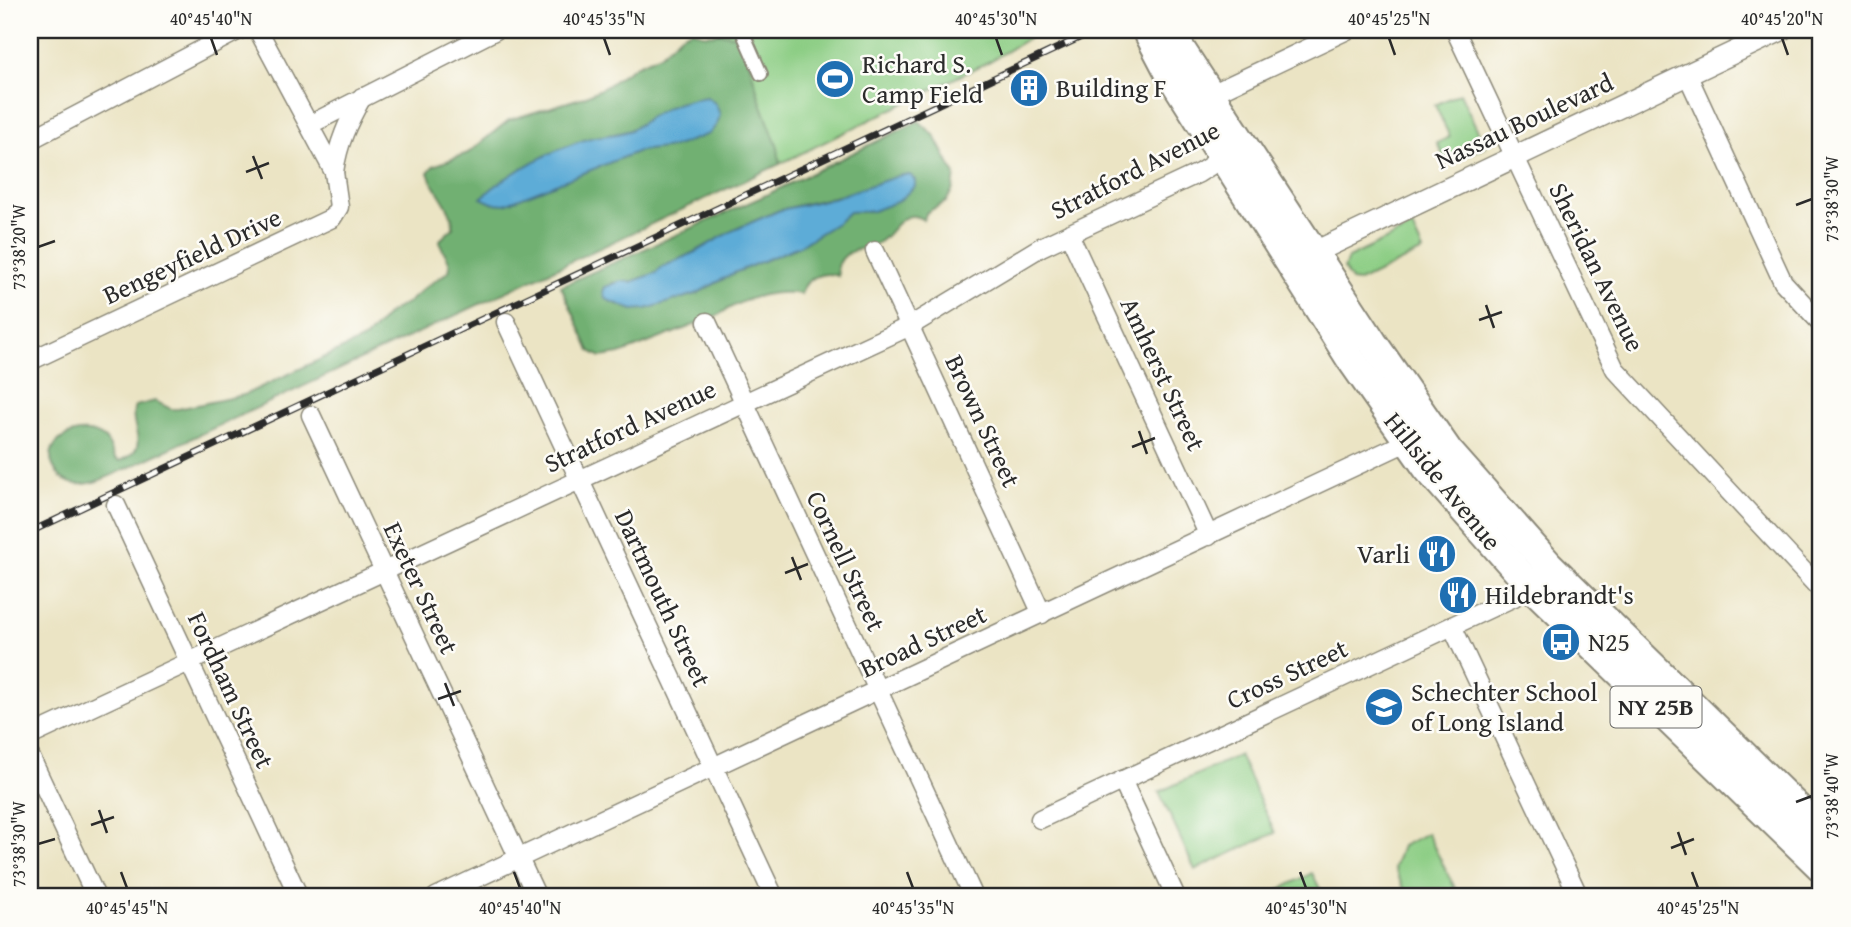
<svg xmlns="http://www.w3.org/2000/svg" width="1851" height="927" font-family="'Gentium Book Plus',serif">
  <rect width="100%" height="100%" fill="#fdfcf7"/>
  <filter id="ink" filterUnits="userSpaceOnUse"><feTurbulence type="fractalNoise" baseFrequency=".0143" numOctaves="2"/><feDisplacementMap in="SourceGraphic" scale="14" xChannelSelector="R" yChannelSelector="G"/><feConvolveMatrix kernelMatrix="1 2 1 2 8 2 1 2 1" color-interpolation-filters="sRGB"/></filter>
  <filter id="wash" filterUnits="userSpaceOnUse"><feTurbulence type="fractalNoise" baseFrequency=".00686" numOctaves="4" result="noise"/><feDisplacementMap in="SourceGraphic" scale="28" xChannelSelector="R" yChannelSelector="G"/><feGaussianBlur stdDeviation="1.57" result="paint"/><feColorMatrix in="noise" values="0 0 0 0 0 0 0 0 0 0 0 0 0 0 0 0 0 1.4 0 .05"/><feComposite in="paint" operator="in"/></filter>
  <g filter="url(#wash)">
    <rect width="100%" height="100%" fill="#ebe4c4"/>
    <g fill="#8ccd84" stroke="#5c7c58" stroke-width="2">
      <polygon points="724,30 1042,30 990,61 780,164 719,32"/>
      <polygon points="1460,93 1485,146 1447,164 1437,143 1450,137 1435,105"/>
      <polygon points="1412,227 1423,251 1359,282 1351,281 1344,269 1348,258"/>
      <polygon points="1239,755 1275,833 1195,870 1159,792"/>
      <path d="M1427,833L1455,888C1439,896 1425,900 1407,895L1394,868L1402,846Z"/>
      <polygon points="1312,873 1324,897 1265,897"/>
    </g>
    <g fill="#71b072" stroke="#4e6e4e" stroke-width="2" fill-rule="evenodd">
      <path d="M692,30C696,31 699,34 703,34C719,36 730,29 743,42L760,100L778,148L780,164L128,468C113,474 93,486 76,484C69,483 62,480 58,474C33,443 82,419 105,439C110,444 112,452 115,458L120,461C154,449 127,426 135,406L155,401L171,409H178L244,395L366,338L389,313L410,301L423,289L449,271C453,258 440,252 440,240L453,228C454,209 435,192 428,173L433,166L468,153L509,120L584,97L605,87L635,66L660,55L681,35Z"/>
      <path d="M919,121L935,136L955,175L953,189L946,202L927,212L923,220C902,206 893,233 879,242C861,253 850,244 837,266L838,276C823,270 805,278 801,294C770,289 743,298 717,316L620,354L601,357L590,351L561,286L764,196ZM855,192L862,212H849L838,222L799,246L734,273L696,294L633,310L610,301L612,283L631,282L657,273L662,267L695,252L734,230L780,210Z"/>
    </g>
    <g fill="#5dacd7" stroke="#446c81" stroke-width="2">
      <path d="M707,97L716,104L720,115L717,124L709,134L673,147L639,151L505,204L492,203L481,198C510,171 552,150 590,138C603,135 621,135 632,129C640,125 647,118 655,114C671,104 688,99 707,97Z"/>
      <polygon points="901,175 910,175 915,180 915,186 899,201 873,211 849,212 838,222 799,246 734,273 696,294 646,309 633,310 610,301 605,298 603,292 605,287 621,281 631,282 656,273 662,267 695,252 734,230 780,210 833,198"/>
    </g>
  </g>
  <g filter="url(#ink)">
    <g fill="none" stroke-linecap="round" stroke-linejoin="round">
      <g stroke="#8b8878" stroke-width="16">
        <polyline id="pedestrian" points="744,30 742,31 761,74"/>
      </g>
      <g stroke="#8b8878" stroke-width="21">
        <g id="minor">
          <polyline points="1455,30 1615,369 1821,590"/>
          <polyline points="1687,74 1783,282 1821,323"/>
          <polyline points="1201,99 1347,30"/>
          <polyline points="309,125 496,30"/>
          <polyline points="30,140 239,30"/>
          <path d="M334,172C338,143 348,122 362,97"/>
          <polyline points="1069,234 1209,536"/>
          <polyline points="875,251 1042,614"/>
          <polyline points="506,322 774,897"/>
          <polyline points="707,322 974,897"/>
          <polyline points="30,361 332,218 339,207 334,172 258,30"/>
          <polyline points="311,415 537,897"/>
          <polyline points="116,505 299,897"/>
          <polyline points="1452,626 1579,897"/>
          <polyline points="30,736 910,326 1041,247 1199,173 1232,152"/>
          <polyline points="30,756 96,897"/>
          <polyline points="1122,780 1176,897"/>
          <polyline points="1040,819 1514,597 1536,577"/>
          <polyline points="436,897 1415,438"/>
        </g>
      </g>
      <g stroke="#8b8878" stroke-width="24">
        <polyline id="tertiary" points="1304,260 1313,253 1781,30"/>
      </g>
      <g stroke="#8b8878" stroke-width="32">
        <g id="primary">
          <polyline points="1147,30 1169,72 1350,358 1428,469 1529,584 1821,867"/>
          <polyline points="1168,30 1373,343 1448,451 1549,565 1821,831"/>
        </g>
      </g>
      <use href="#pedestrian" stroke="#fff" stroke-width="12"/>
      <use href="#minor" stroke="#fff" stroke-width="18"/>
      <use href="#tertiary" stroke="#fff" stroke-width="21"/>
      <use href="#primary" stroke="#fff" stroke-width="28"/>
      <g stroke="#2b2b2b" stroke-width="7">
        <polyline id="rail" points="30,532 1096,30"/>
      </g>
      <use href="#rail" stroke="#fdfcf7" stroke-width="4.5" stroke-dasharray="13" stroke-linecap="butt"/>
    </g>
  </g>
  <path fill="none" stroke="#2b2b2b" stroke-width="2.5" d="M211,38L217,55M604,38L610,55M996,38L1002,55M1389,38L1395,55M1782,38L1788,55M253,156L262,179M246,172L269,163M1796,205L1812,199M38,247L55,241M1486,305L1494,328M1479,320L1502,312M1139,431L1147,454M1132,447L1155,438M792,557L801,580M785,573L808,564M445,683L454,706M438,699L461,691M1796,802L1812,796M99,810L107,833M91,825L114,817M1678,832L1686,855M38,844L55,839M1671,848L1694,839M121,872L127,888M514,872L520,888M907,872L913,888M1300,872L1306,888M1692,872L1698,888"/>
  <defs>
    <g id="stadium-disc" transform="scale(2.0125)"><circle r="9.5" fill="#1f6fb2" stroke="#fdfcf7"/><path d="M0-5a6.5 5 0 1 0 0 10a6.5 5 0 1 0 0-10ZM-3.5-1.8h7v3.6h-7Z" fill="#fff"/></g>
    <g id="building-disc" transform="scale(2.0125)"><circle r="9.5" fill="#1f6fb2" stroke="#fdfcf7"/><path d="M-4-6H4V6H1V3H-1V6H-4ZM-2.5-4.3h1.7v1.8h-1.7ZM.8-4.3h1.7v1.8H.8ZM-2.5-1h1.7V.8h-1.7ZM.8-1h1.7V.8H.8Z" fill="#fff"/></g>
    <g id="restaurant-disc" transform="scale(2.0125)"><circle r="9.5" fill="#1f6fb2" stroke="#fdfcf7"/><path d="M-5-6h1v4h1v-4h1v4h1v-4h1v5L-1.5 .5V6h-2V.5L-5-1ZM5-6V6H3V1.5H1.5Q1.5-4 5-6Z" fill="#fff"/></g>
    <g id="bus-disc" transform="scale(2.0125)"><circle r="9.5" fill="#1f6fb2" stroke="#fdfcf7"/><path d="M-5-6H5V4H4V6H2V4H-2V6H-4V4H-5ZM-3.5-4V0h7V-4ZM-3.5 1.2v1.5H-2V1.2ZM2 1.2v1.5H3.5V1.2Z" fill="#fff"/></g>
    <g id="school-disc" transform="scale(2.0125)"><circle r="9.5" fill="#1f6fb2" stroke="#fdfcf7"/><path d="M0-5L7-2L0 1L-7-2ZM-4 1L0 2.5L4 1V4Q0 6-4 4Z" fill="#fff"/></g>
  </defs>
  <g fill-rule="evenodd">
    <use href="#stadium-disc" x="835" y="79"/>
    <use href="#building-disc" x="1029" y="88"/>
    <use href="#restaurant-disc" x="1437" y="554"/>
    <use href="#restaurant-disc" x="1458" y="595"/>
    <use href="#bus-disc" x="1561" y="642"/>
    <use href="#school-disc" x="1384" y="707"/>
  </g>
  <g text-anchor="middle" stroke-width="5" stroke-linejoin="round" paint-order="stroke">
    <rect fill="#fdfcf7" stroke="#6a6a68" stroke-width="2" x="1610.5" y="686.5" width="91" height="41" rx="5"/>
    <g font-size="24" font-weight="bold" fill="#2b2b2b">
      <text x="1656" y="715">NY 25B</text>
    </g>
    <g font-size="26" fill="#2b2b2b" stroke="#fdfcf7" text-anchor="start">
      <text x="862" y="73">Richard S.<tspan x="862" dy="30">Camp Field</tspan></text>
      <text x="1056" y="97">Building F</text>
      <text x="1410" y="563" text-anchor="end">Varli</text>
      <text x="1485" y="604">Hildebrandt's</text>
      <text x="1588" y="651">N25</text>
      <text x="1411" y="701">Schechter School<tspan x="1411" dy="30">of Long Island</tspan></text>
    </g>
    <g font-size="26" fill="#2b2b2b" stroke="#fdfcf7">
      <text transform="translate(1524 121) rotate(-25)" y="9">Nassau Boulevard</text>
      <text transform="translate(1135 170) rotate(-27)" y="9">Stratford Avenue</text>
      <text transform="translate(192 256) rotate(-25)" y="9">Bengeyfield Drive</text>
      <text transform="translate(1597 267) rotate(64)" y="9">Sheridan Avenue</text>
      <text transform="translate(1163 374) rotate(65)" y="9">Amherst Street</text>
      <text transform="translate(983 421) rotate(65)" y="9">Brown Street</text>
      <text transform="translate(630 426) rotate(-25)" y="9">Stratford Avenue</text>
      <text transform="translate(1443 481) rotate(51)" y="9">Hillside Avenue</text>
      <text transform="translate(846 561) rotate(65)" y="9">Cornell Street</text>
      <text transform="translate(421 588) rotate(65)" y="9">Exeter Street</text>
      <text transform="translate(663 598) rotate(65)" y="9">Dartmouth Street</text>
      <text transform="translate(923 641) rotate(-25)" y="9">Broad Street</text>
      <text transform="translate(1287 674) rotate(-25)" y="9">Cross Street</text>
      <text transform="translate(231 690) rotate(65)" y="9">Fordham Street</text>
    </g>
  </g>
  <rect width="1851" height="927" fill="none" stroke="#fdfcf7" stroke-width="77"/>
  <rect x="38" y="38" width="1774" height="850" fill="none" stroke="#2b2b2b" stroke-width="2.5"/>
  <g font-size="18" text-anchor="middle" fill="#2b2b2b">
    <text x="211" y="25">40°45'40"N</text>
    <text x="604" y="25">40°45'35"N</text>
    <text x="996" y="25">40°45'30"N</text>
    <text x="1389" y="25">40°45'25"N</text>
    <text x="1782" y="25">40°45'20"N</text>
    <text transform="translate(1832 199) rotate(-90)" y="6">73°38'30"W</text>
    <text transform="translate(19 247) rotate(-90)" y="6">73°38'20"W</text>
    <text transform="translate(1832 796) rotate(-90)" y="6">73°38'40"W</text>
    <text transform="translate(19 844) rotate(-90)" y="6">73°38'30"W</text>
    <text x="127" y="914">40°45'45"N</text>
    <text x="520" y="914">40°45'40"N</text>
    <text x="913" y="914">40°45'35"N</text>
    <text x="1306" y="914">40°45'30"N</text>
    <text x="1698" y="914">40°45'25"N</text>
  </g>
</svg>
